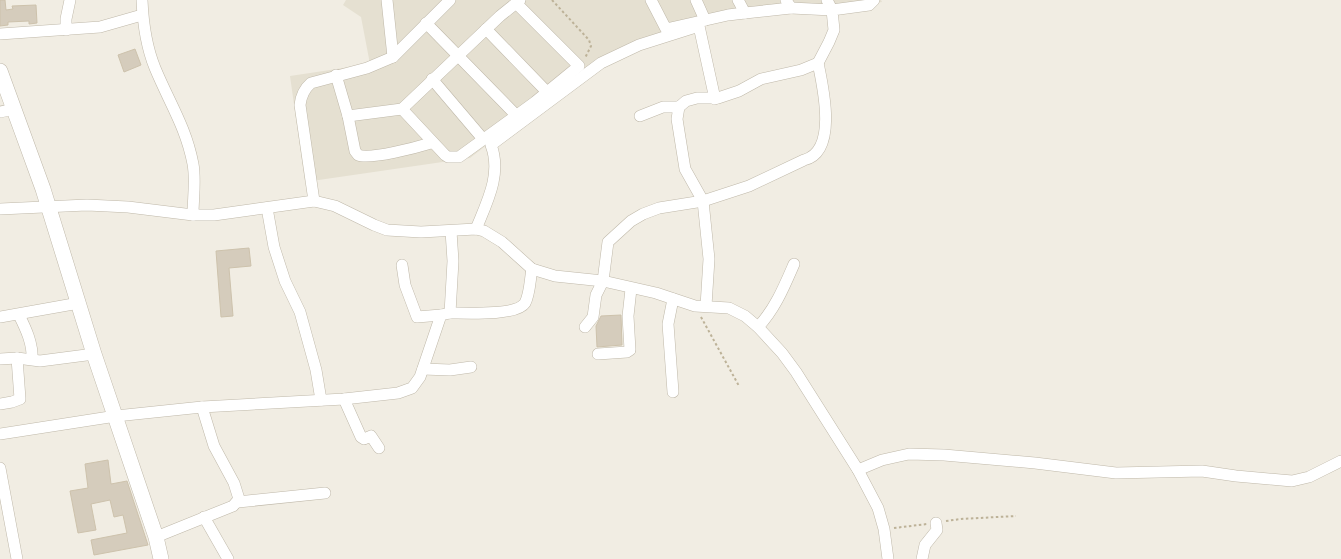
<svg xmlns="http://www.w3.org/2000/svg" width="1341" height="559" font-family="Raleway,sans-serif">
  <rect width="100%" height="100%" fill="#f1ede3"/>
  <polygon fill="#e5e0d1" points="346,0 881,0 882,2 708,22 598,59 470,158 305,182 290,76 370,64 361,17 343,5"/>
  <g fill="#d5ccbc" stroke="#cdc2ac">
    <polygon points="0,0 5,0 6,10 13,9 12,6 36,5 37,23 29,24 29,21 8,22 8,25 0,26"/>
    <polygon points="135,49 141,65 124,72 118,55"/>
    <polygon points="249,248 251,266 229,268 233,316 221,317 216,251"/>
    <polygon points="621,315 622,345 597,347 596,326 601,316"/>
    <polygon points="108,460 111,484 127,481 148,545 94,555 91,540 127,533 123,515 114,517 110,500 91,504 96,530 78,533 70,491 88,488 85,464"/>
  </g>
  <g fill="none" stroke-linecap="round" stroke-linejoin="round">
    <g stroke="#bfb8a9" stroke-width="12">
      <g id="minor">
        <path d="M142,0C143,23 146,46 155,68C169,102 186,127 193,164C196,180 193,199 193,215"/>
        <polyline points="387,0 393,57"/>
        <polyline points="651,0 666,29 728,15 745,13 738,0"/>
        <polyline points="696,0 705,20"/>
        <polyline points="791,8 832,10 827,0"/>
        <polyline points="745,13 791,8 786,0"/>
        <polyline points="426,23 516,115"/>
        <polyline points="486,29 547,92"/>
        <polyline points="66,30 66,19 70,0"/>
        <polyline points="0,34 100,27 142,15"/>
        <path d="M336,75L348,116L355,151L358,155C370,160 418,147 431,143"/>
        <polyline points="432,79 483,139"/>
        <polyline points="402,109 445,155 448,157 459,157 535,102 579,66 516,3"/>
        <polyline points="0,112 14,109"/>
        <polyline points="348,116 402,109 500,16 520,0"/>
        <polyline points="640,116 663,107 679,107"/>
        <path d="M314,201L300,105C301,96 304,89 311,83L367,68L393,57L450,0"/>
        <polyline points="267,208 274,247 285,281 300,312 316,370 321,400"/>
        <polyline points="0,209 87,205 128,207 193,215 214,215 314,201 335,206 374,225 387,230 421,232 476,229 484,231 502,242 532,269 555,276 603,281 656,293 695,306 729,308 745,316 758,327 782,353 796,372 858,470 878,508 884,529 888,559"/>
        <path d="M476,229C487,202 502,174 491,145L601,63L639,45L699,26L715,99"/>
        <polyline points="402,265 405,285 417,317 441,315"/>
        <polyline points="706,306 709,259 703,201 685,169 677,119 679,107 686,101 697,98 718,98 739,91 761,79 801,70 818,63 829,42 834,30 832,10 869,5 874,0"/>
        <polyline points="450,313 453,261 451,231"/>
        <path d="M19,315C26,329 33,344 32,359"/>
        <polyline points="0,317 79,303"/>
        <path d="M585,327L593,317L596,295L603,281L608,242L631,221L643,214L659,208L703,201L749,186L804,160C838,152 823,87 818,63"/>
        <path d="M758,327C775,309 784,287 794,264"/>
        <polyline points="598,354 627,352 630,350 628,316 631,289"/>
        <polyline points="0,359 17,358 40,361 94,354"/>
        <polyline points="423,369 450,370 471,367"/>
        <polyline points="673,392 668,324 673,299"/>
        <polyline points="344,399 361,437 364,439 371,436 379,448"/>
        <polyline points="0,404 12,402 20,399 17,358"/>
        <path d="M0,434L116,416L202,407L344,399L398,393L412,388L420,377L441,315L450,313C464,313 517,316 525,303C530,294 530,279 532,269"/>
        <polyline points="0,468 17,559"/>
        <polyline points="858,470 882,460 909,454 944,455 1035,463 1116,473 1202,471 1236,476 1292,481 1309,477 1341,461"/>
        <polyline points="238,502 325,493"/>
        <polyline points="204,517 228,559"/>
        <polyline points="156,537 233,506 239,499 234,483 214,446 202,407"/>
        <polyline points="922,559 925,545 937,530 936,523"/>
      </g>
    </g>
    <g stroke="#bfb8a9" stroke-width="16">
      <polyline id="tertiary" points="0,71 43,189 94,354 156,537 161,559"/>
    </g>
    <g stroke="#bdb298" stroke-width="2" stroke-dasharray="2.5 2.5" stroke-linecap="butt">
      <polyline points="552,0 589,40 591,46 585,58"/>
      <polyline points="701,317 739,386"/>
      <polyline points="946,521 961,519 1016,516"/>
      <polyline points="894,528 927,524"/>
    </g>
    <use href="#minor" stroke="#fff" stroke-width="11"/>
    <use href="#tertiary" stroke="#fff" stroke-width="15"/>
  </g>
</svg>
